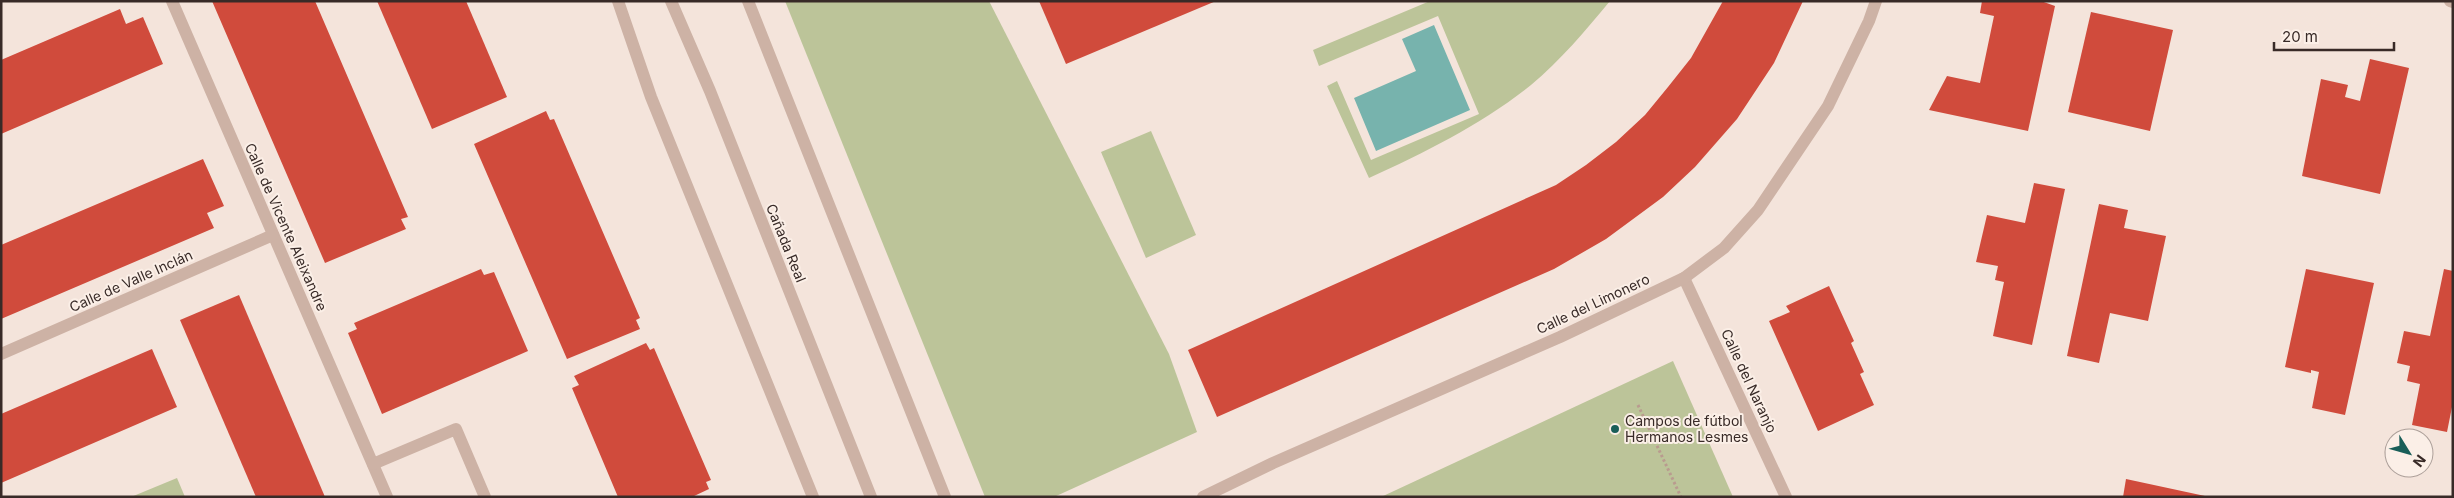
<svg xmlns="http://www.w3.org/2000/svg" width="2454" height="498" font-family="Inter,sans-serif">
  <rect width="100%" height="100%" fill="#f4e4db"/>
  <g fill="#bcc499">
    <polygon points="785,1 989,1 1169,354 1197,432 1054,497 985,497"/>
    <path d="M1430,1H1610C1585,31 1561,60 1531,85C1482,124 1426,152 1369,178L1327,86L1337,81L1371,160L1479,114L1438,16L1319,66L1313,50Z"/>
    <polygon points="1151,131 1196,235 1146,258 1101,152"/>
    <polygon points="1673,361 1733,497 1381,497"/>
    <polygon points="177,478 185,497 131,497"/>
  </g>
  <polygon fill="#77b3ad" points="1434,25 1470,110 1376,151 1354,98 1416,71 1402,39"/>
  <g fill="#d04b3c">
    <polygon points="212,1 315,1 408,217 401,219 406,229 325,263"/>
    <polygon points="377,1 466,1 507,97 432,129"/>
    <polygon points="1039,1 1216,1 1066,64"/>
    <polygon points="1723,1 1803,1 1774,63 1737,119 1695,167 1663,197 1606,239 1554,269 1217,417 1188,350 1556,185 1586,165 1616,142 1645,115 1668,87 1691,58"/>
    <polygon points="1982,1 2041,1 2055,6 2028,131 1929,110 1947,76 1980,83 1994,16 1980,13"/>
    <polygon points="120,9 126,24 143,17 163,64 1,134 1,60"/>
    <polygon points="2091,12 2173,30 2150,131 2068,112"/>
    <polygon points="2370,59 2409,68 2380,194 2302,176 2321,79 2348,85 2345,97 2360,101"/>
    <polygon points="546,111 550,120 554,119 640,318 636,320 640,329 567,359 474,144"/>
    <polygon points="203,159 224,206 207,213 214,228 1,319 1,245"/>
    <polygon points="2034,183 2065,189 2032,345 1993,336 2004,282 1995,280 1998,266 1976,262 1987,215 2025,223"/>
    <polygon points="2099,204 2128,210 2124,228 2166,236 2148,321 2110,313 2099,363 2067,356"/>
    <polygon points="481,269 484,275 494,272 528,351 382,414 348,333 357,329 354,323"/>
    <polygon points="2306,269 2374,283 2345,415 2312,408 2319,372 2311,370 2311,373 2285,367"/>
    <polygon points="2444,269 2453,271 2453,402 2447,432 2412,425 2420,384 2407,381 2410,366 2397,363 2404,331 2430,336"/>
    <polygon points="1829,286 1854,341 1851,343 1864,372 1860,374 1874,405 1818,431 1769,321 1790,312 1786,306"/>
    <polygon points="239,295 325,497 256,497 180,320"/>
    <polygon points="646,343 650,350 654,348 711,480 706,482 709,489 692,497 618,497 572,388 579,385 574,376"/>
    <polygon points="152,349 177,407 1,483 1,414"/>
    <polygon points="2126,479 2205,496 2205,497 2123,497"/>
  </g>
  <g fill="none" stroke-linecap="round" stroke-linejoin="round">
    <polyline stroke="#b99b8f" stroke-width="3" stroke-dasharray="2.5 2.5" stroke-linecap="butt" points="1638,405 1681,497"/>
    <g stroke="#cdb2a5" stroke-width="12">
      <polyline points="618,1 651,97 813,497"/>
      <polyline points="748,1 945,497"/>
    </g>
    <g stroke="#cdb2a5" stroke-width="12">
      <polyline points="172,1 387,497"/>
      <polyline points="2450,1 2453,2"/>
      <polyline points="1684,278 1786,497"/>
      <polyline points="1,354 273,235"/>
      <polyline points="373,464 456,429 485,497"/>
      <polyline points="1203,497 1273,463 1560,337 1684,278 1724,248 1758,210 1828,106 1869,21 1876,1"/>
    </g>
    <polyline stroke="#cdb2a5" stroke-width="12" points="671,1 710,91 871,497"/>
  </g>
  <circle fill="#195e58" stroke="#fbefe7" stroke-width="2" cx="1615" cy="429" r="5"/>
  <g text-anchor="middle" stroke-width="4" stroke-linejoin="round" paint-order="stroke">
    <g font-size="14" fill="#382a27" stroke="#fbefe7">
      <text transform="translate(286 227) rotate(66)" y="5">Calle de Vicente Aleixandre</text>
      <text transform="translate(786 243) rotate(68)" y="5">Cañada Real</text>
      <text transform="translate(131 281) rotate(-24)" y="5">Calle de Valle Inclán</text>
      <text transform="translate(1593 304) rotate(-25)" y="5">Calle del Limonero</text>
      <text transform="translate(1749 381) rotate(65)" y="5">Calle del Naranjo</text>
    </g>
    <g font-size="14" fill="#382a27" stroke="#fbefe7" text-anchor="start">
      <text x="1625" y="426">Campos de fútbol<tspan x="1625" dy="16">Hermanos Lesmes</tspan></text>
    </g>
  </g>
  <rect width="2454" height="498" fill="none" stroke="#382a27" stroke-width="5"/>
  <g transform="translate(2409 453) rotate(127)"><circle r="24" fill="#fbefe7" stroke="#ada09a"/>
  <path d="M0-4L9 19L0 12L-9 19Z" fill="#195e58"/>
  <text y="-8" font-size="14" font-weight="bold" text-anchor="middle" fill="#382a27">N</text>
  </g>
  <path d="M2274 42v8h120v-8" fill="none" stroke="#382a27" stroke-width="2.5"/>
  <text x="2282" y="42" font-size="15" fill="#382a27" stroke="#fbefe7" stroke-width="4" paint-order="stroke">20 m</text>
</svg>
